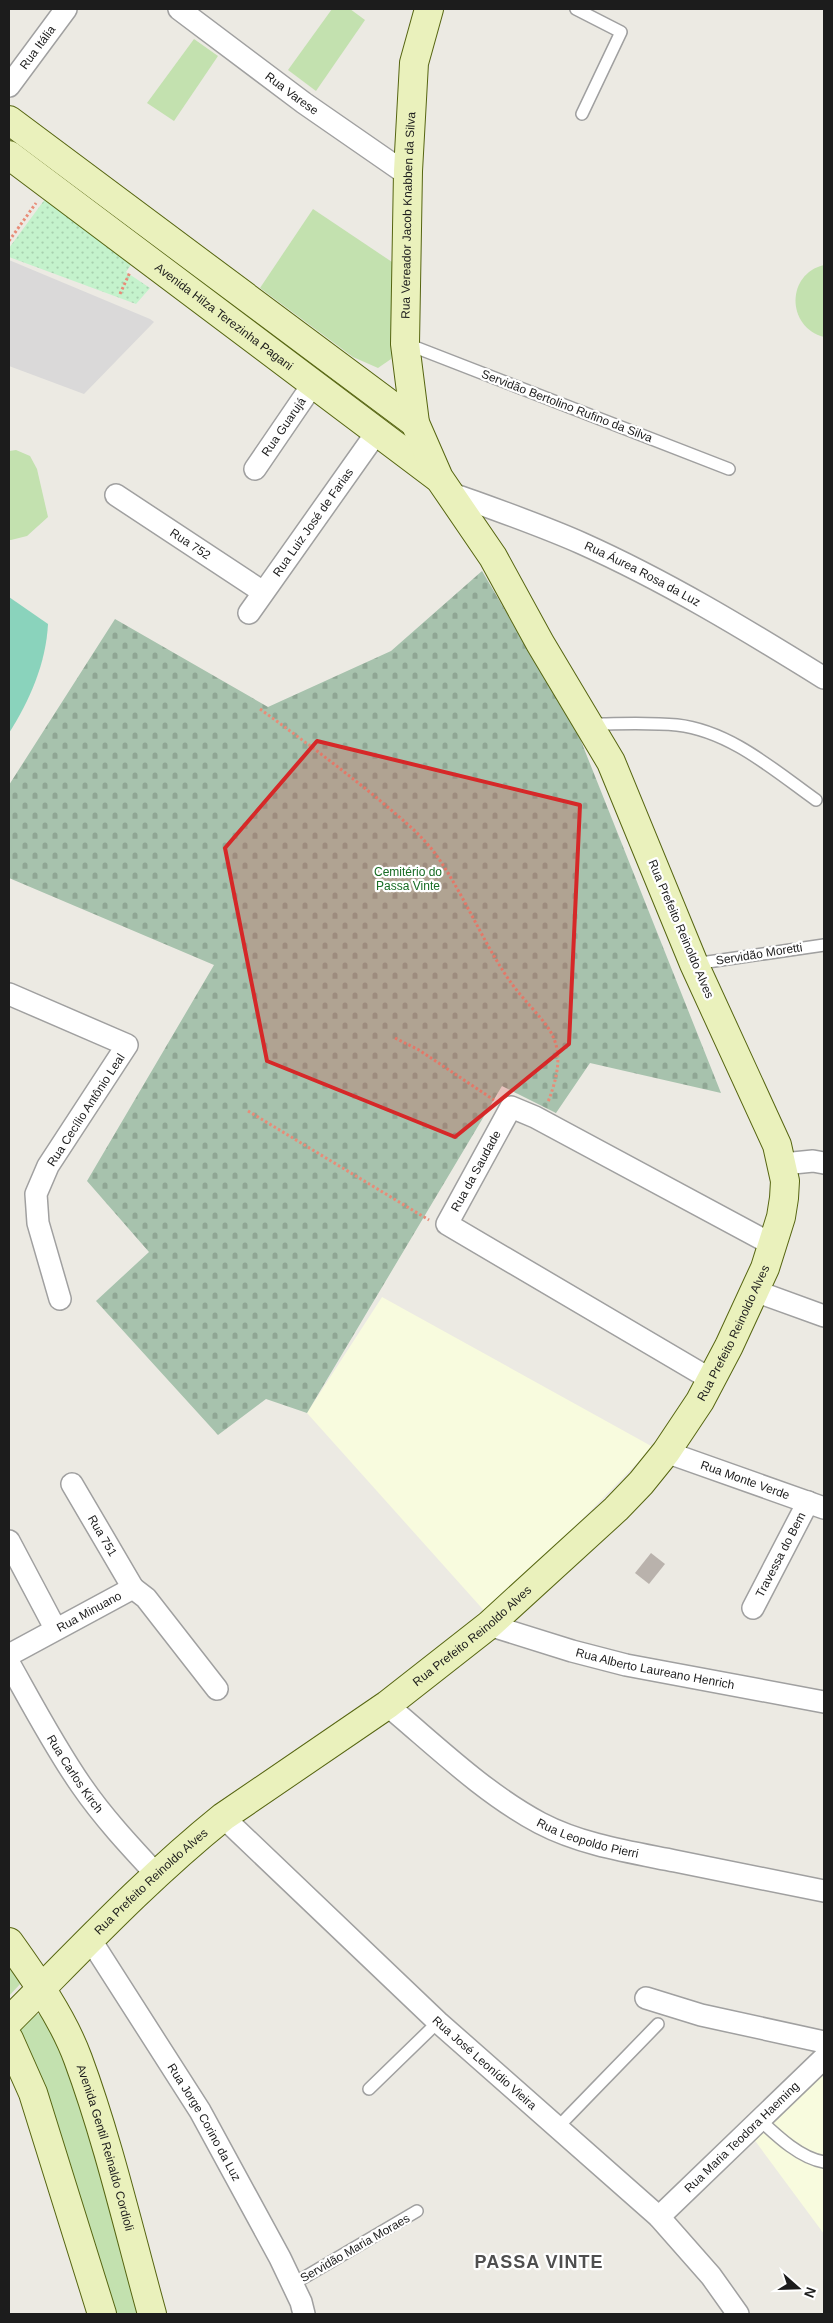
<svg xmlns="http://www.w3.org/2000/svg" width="833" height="2323" font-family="Helvetica,sans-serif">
  <defs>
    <pattern id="cemetery-stones" width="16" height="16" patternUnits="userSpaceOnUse" patternTransform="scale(1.25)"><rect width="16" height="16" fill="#a7c2ad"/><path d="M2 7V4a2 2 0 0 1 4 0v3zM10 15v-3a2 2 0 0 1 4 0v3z" fill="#8fa694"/></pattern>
    <pattern id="park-dots" width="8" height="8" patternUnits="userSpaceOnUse" patternTransform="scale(1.25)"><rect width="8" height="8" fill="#c4f2cc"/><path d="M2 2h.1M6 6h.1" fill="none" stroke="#a8cfaf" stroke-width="1.8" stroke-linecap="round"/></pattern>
  </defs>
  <rect width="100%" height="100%" fill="#eceae3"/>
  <polygon fill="#dad9d9" points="9,260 150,319 154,322 84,394 9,366"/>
  <g fill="#f8fbde">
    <polygon points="382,1297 653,1447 488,1615 307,1413"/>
    <polygon points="824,2068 824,2234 753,2138"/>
  </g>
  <g fill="#c3e1af">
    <polygon points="332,9 350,9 365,20 316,91 288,70"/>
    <polygon points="194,39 218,56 174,121 147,103"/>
    <polygon points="313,209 395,264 394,341 391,359 378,368 353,357 260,288"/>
    <path d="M824,265V337C786,327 786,274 824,265Z"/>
    <polygon points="16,450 30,456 37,469 48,517 27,536 11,540 9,540 9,451"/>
    <polygon points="9,1963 22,1982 9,1996"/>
    <path d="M38,2014L43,2015L66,2048L144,2314H110L20,2033C21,2025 29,2016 38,2014Z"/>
  </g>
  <polygon fill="url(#cemetery-stones)" points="482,571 579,736 721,1093 590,1063 556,1113 502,1086 307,1413 266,1399 218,1435 96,1301 149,1252 87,1181 214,965 9,878 9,785 115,619 268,707 391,651"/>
  <polygon fill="url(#park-dots)" points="48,195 135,259 126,272 150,288 136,304 9,257 9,248"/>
  <path fill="#8ad3bc" d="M9,597L48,624C46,663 30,700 9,733Z"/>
  <polygon fill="#b9b2ac" points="651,1553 665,1564 649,1584 635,1573"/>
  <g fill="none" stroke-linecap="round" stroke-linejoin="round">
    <g stroke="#a0a0a0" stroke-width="14">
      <g id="service">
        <polyline points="576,9 621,32 582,114"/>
        <polyline points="407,344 729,469"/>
        <path d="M589,724C618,724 648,722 677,725C730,731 774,770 816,800"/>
        <polyline points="694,964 824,945"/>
        <polyline points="369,2089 438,2022"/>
        <path d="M760,2120C777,2136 800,2158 824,2162"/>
        <polyline points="558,2127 658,2024"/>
        <polyline points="293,2284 417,2211"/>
      </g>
    </g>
    <g stroke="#a0a0a0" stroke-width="24">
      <g id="minor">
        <path id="s1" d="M179,9L304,103L408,175"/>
        <path id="s2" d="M9,86L66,9"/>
        <path id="s3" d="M255,469L313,384"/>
        <path id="s4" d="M450,493C494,509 538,524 581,543C666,581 745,629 824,678"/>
        <path id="s5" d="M116,495L263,592"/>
        <path id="s6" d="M249,613L377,432"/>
        <polyline points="9,994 127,1045 48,1166 36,1194 38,1223 60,1299"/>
        <polyline points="783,1164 813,1161 824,1163"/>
        <polyline points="755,1291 824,1316"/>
        <path id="s7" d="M712,1380L447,1224L511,1107L535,1117L773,1245"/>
        <path id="s8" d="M666,1452L824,1508"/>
        <path id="s9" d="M72,1484L133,1588"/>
        <polyline points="9,1541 55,1628"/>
        <path id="s10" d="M753,1608L808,1502"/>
        <path id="s11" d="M489,1625L572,1651L626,1665L824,1702"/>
        <path id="s12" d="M9,1655L133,1588L146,1598L217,1689"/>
        <path id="s13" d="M9,1663C32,1704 54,1746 81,1785C103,1817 129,1845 156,1874"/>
        <path id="s14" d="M387,1705C436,1746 484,1793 540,1823C582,1845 630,1852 675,1861C725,1871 775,1881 824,1891"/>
        <path id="s15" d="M223,1817L438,2022L659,2217L711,2276L738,2314"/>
        <path id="s16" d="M90,1939L200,2111L280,2258L301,2302L304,2314"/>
        <polyline points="646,1998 701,2015 824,2042"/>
        <path id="s17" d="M659,2217L824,2058"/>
      </g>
    </g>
    <g stroke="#566511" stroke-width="30">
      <g id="secondary">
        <polyline points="9,120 415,423"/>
        <path id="s18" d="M9,155L437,477"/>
        <path id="s19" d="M9,1942C34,1977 63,2018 78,2059C108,2140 129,2231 152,2314"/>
        <path id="s20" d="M9,2021C79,1951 146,1879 223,1817L387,1705L489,1625L616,1509L641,1483L666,1452L700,1401L729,1346L765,1268L781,1217L784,1198L785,1181L777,1145L694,964L611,762L540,643L493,557L439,478L415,423L405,344L408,171L414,63L429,9"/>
        <polyline points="9,2039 33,2093 102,2314"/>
      </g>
    </g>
    <g stroke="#e88c78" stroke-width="3" stroke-dasharray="2.5 2.5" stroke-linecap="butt">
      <polyline points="9,241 36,203"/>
      <polyline points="120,294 130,272"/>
      <path d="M260,709C300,738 339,767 377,798C399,817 423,835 439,859C464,896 481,937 505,974C539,1026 576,1030 548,1102"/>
      <polyline points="395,1038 419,1050 494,1100"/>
      <polyline points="248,1111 429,1220"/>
    </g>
    <use href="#service" stroke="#fff" stroke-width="11"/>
    <use href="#minor" stroke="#fff" stroke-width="21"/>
    <use href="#secondary" stroke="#eaf1bc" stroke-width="28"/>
  </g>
  <path fill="#d62828" fill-opacity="0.2" stroke="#d62828" stroke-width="4" stroke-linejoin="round" d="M317,741L580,805L569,1044L455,1137L267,1061L225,848Z"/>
  <g text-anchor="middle" stroke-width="4.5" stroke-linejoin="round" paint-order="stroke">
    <g font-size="12" fill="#1c1c1c" stroke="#fff">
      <text dy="4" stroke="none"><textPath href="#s2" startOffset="48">Rua Itália</textPath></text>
      <text dy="4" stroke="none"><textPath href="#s1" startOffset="141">Rua Varese</textPath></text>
      <text dy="4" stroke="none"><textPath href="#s20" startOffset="2226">Rua Vereador Jacob Knabben da Silva</textPath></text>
      <text dy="4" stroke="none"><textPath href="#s18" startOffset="269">Avenida Hilza Terezinha Pagani</textPath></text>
      <text transform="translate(567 406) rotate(21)" y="4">Servidão Bertolino Rufino da Silva</text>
      <text dy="4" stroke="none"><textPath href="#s3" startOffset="51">Rua Guarujá</textPath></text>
      <text dy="4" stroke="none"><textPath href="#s6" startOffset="111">Rua Luiz José de Farias</textPath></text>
      <text dy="4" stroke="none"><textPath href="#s5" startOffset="89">Rua 752</textPath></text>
      <text dy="4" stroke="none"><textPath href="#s4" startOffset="209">Rua Áurea Rosa da Luz</textPath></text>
      <text transform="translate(681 929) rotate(67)" y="4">Rua Prefeito Reinoldo Alves</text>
      <text transform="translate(759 954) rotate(-9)" y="4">Servidão Moretti</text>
      <text transform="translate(86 1110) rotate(-57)" y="4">Rua Cecílio Antônio Leal</text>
      <text dy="4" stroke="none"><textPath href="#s7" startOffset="368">Rua da Saudade</textPath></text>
      <text dy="4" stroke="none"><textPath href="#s20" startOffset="1009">Rua Prefeito Reinoldo Alves</textPath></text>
      <text dy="4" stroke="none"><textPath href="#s8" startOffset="84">Rua Monte Verde</textPath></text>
      <text dy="4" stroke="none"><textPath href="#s9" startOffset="60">Rua 751</textPath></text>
      <text dy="4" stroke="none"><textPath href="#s10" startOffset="60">Travessa do Bem</textPath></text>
      <text dy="4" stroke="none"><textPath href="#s12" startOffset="91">Rua Minuano</textPath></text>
      <text dy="4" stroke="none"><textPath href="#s20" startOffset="604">Rua Prefeito Reinoldo Alves</textPath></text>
      <text dy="4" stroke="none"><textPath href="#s11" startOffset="172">Rua Alberto Laureano Henrich</textPath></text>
      <text dy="4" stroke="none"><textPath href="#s13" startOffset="129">Rua Carlos Kirch</textPath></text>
      <text dy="4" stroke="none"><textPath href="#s14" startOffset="244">Rua Leopoldo Pierri</textPath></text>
      <text dy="4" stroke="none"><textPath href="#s20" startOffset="199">Rua Prefeito Reinoldo Alves</textPath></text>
      <text dy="4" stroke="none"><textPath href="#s15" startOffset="359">Rua José Leonídio Vieira</textPath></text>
      <text dy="4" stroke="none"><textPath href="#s16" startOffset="216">Rua Jorge Corino da Luz</textPath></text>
      <text dy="4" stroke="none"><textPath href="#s17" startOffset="115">Rua Maria Teodora Haeming</textPath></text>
      <text dy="4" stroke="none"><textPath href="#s19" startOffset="229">Avenida Gentil Reinaldo Cordioli</textPath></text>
      <text transform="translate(355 2248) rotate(-30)" y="4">Servidão Maria Moraes</text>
    </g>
    <g font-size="12" fill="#186d25" stroke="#fff">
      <text x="408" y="876">Cemitério do<tspan x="408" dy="14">Passa Vinte</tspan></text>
    </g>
    <g font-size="18" font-weight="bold" letter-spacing="1" fill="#4f4f4f" stroke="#fff">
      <text x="539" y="2268">PASSA VINTE</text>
    </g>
  </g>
  <rect width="833" height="2323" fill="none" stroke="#1c1c1c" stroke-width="20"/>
  <g transform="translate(798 2288) rotate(110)" stroke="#ffffff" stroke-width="4" paint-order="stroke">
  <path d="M0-4L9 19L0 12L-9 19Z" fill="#1c1c1c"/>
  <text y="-8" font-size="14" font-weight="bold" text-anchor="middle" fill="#1c1c1c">N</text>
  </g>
</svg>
